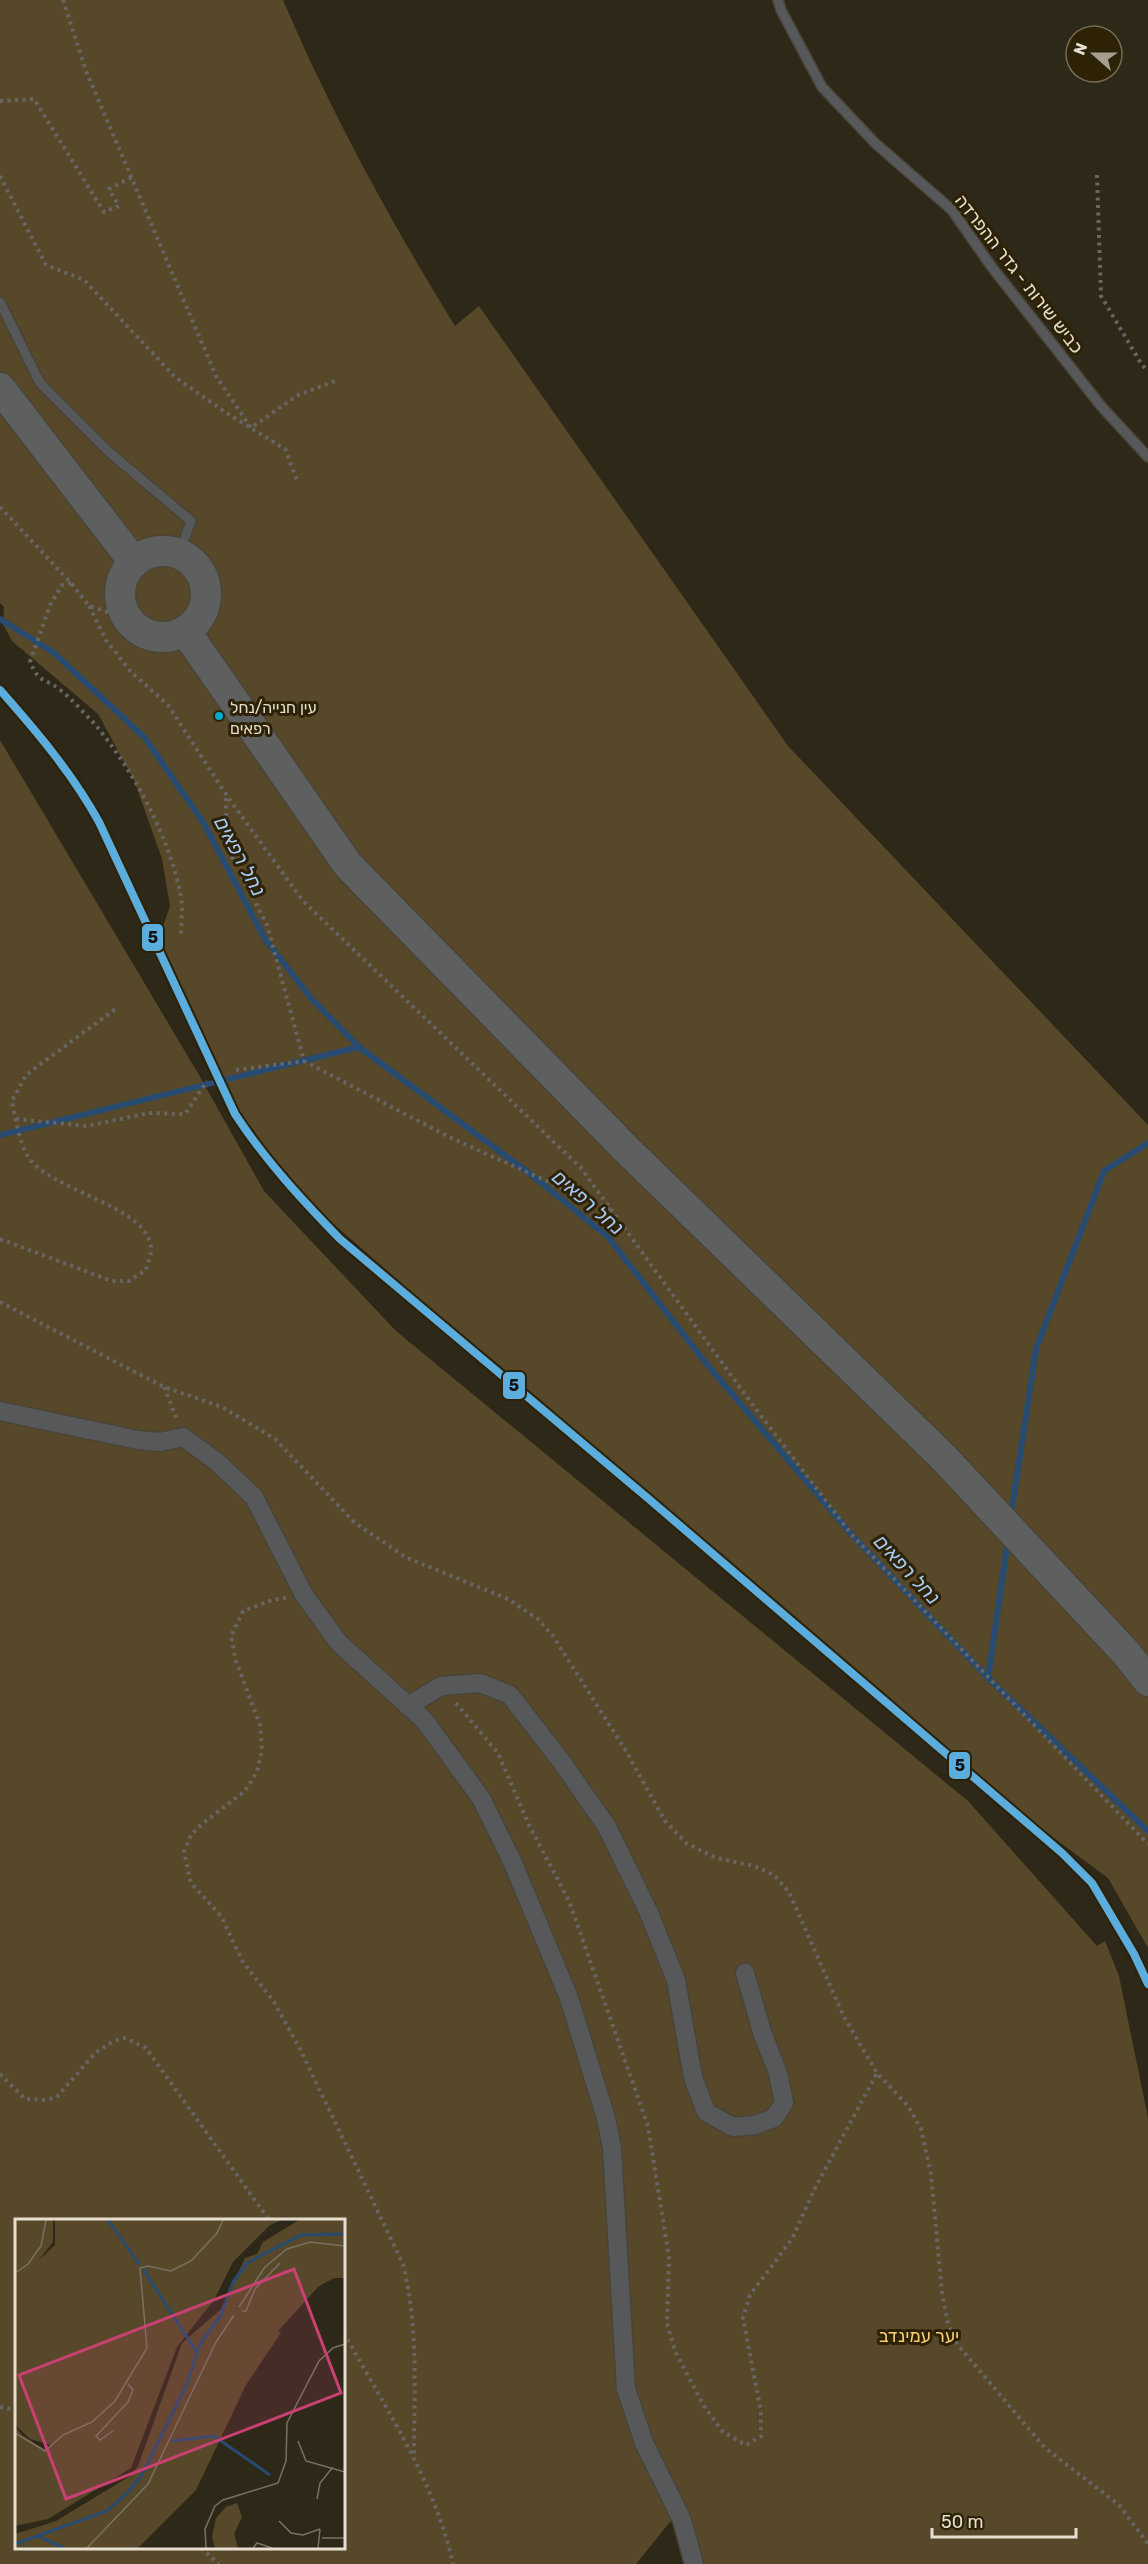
<svg xmlns="http://www.w3.org/2000/svg" width="1148" height="2564" font-family="Rubik,'Noto Sans Hebrew',sans-serif">
  <rect width="100%" height="100%" fill="#2e2819"/>
  <g fill="#574829" fill-rule="evenodd">
    <path d="M0,0H283C331,113 391,222 455,326L479,306L788,746L1148,1125V1948L1108,1878L1039,1827L604,1460L329,1220L250,1140L153,937L160,935L170,906L162,859L134,780L98,714L12,641L3,624L4,607L0,603Z"/>
    <path d="M0,740L199,1075L264,1191L396,1331L968,1801L1097,1946L1105,1941L1119,1976L1148,2118V2564H683L685,2559L674,2517L636,2564H0ZM16,2220H344V2548H16Z"/>
  </g>
  <g fill="none" stroke-linecap="round" stroke-linejoin="round">
    <g stroke="#274b71" stroke-width="6">
      <polyline points="0,619 53,652 145,738 203,822 265,939 311,998 359,1047 529,1173 608,1237 705,1362 852,1535 988,1678 1148,1831"/>
      <polyline points="0,1135 359,1047"/>
      <polyline points="1011,1515 1036,1349 1104,1171 1148,1143"/>
      <polyline points="988,1678 1008,1540"/>
    </g>
    <g stroke="#4a4438" stroke-width="12">
      <g id="lane">
        <polyline points="778,0 781,10 822,87 875,143 952,210 991,266 1101,406 1148,457"/>
        <polyline points="0,302 40,383 109,452 191,521 179,554"/>
      </g>
    </g>
    <g stroke="#4a4438" stroke-width="21">
      <g id="street">
        <polyline points="0,1411 138,1440 160,1442 183,1437 216,1461 254,1497 304,1595 339,1643 424,1720 481,1798 512,1861 569,1998 606,2118 612,2148 626,2389 644,2443 682,2520 694,2564"/>
        <polyline points="408,1706 441,1686 480,1683 510,1695 561,1761 607,1827 648,1911 676,1980 693,2077 706,2112 733,2127 755,2125 774,2118 784,2103 778,2073 763,2035 745,1973"/>
      </g>
    </g>
    <g stroke="#4a4438" stroke-width="33">
      <g id="primary">
        <polyline points="0,388 134,562"/>
        <circle cx="163" cy="594" r="43"/>
        <polyline points="186,632 348,865 627,1150 943,1457 1126,1653 1148,1681"/>
      </g>
    </g>
    <g stroke="#676664" stroke-width="4" stroke-dasharray="3 4.5" stroke-linecap="butt">
      <polyline points="63,0 86,71 216,376 251,428 298,395 338,380"/>
      <polyline points="0,101 34,99 104,212 119,206 109,189 132,177"/>
      <polyline points="1097,175 1101,296 1142,365 1148,371"/>
      <polyline points="0,176 46,265 84,280 175,377 225,412 285,449 298,483"/>
      <polyline points="0,507 71,583 89,606 126,618"/>
      <path d="M71,583L62,585L50,605L30,662C40,684 43,677 59,689C70,697 82,711 92,721C132,767 170,837 181,897C183,909 181,922 181,934"/>
      <polyline points="89,606 106,640 131,672 168,705 227,796 303,901 581,1168 749,1400 852,1535 1148,1844"/>
      <polyline points="226,798 226,845 267,925 304,1061 449,1137 611,1210"/>
      <polyline points="236,1070 304,1061"/>
      <polyline points="16,1119 87,1126 149,1113 185,1114 207,1081"/>
      <path d="M0,1239L112,1281H129L146,1270C147,1264 150,1258 151,1252C155,1206 46,1191 27,1155C19,1140 15,1118 12,1101L26,1075L118,1007"/>
      <polyline points="0,1302 164,1387 222,1407 275,1439 354,1522 405,1557 508,1599 538,1619 553,1636 626,1751 665,1821 686,1843 716,1858 754,1866 774,1875 789,1892 844,2017 877,2073 908,2106 921,2129 931,2174 942,2293 948,2324 957,2344 1045,2448 1119,2505 1148,2544"/>
      <polyline points="164,1387 178,1422"/>
      <path d="M286,1598L272,1600L243,1611L231,1636L236,1661L260,1725L262,1750L257,1772L245,1791L202,1824L191,1835L184,1852L191,1883L221,1916L243,1962L274,2002L300,2049L403,2264C419,2328 414,2395 414,2460"/>
      <polyline points="456,1703 498,1753 528,1823 569,1901 648,2126 669,2258 667,2323 675,2351 704,2406 723,2432 746,2445 761,2436 761,2412 743,2318 750,2295 792,2239 814,2190 877,2073"/>
      <polyline points="0,2074 25,2099 47,2100 58,2096 95,2053 114,2041 125,2038 146,2048 269,2220"/>
      <path d="M344,2333C384,2406 435,2481 453,2564"/>
      <polyline points="0,2407 16,2410"/>
      <polyline points="201,2548 219,2564"/>
    </g>
    <use href="#lane" stroke="#57585a" stroke-width="9"/>
    <use href="#street" stroke="#57585a" stroke-width="18"/>
    <use href="#primary" stroke="#5e5f5f" stroke-width="30"/>
    <g stroke="#2d2106" stroke-width="12">
      <path id="rail-1" d="M0,690C37,732 72,773 99,822L235,1114C265,1160 302,1200 340,1239L650,1500L1062,1853L1092,1883L1134,1954L1148,1984"/>
    </g>
    <use href="#rail-1" stroke="#5aaddd" stroke-width="8"/>
  </g>
  <circle fill="#00a9ce" stroke="#2d2106" stroke-width="2" cx="219" cy="716" r="5"/>
  <g text-anchor="middle" stroke-width="6" stroke-linejoin="round" paint-order="stroke">
    <g font-size="16" fill="#e6decf" stroke="#2d2106" text-anchor="start">
      <text x="230" y="713">עין חנייה/נחל<tspan x="230" dy="21">רפאים</tspan></text>
    </g>
    <g font-size="18" fill="#e6decf" stroke="#2d2106">
      <text transform="translate(1019 274) rotate(52)" y="6">כביש שירות - גדר ההפרדה</text>
    </g>
    <g font-size="18" fill="#f7cd74" stroke="#2d2106">
      <text x="919" y="2342">יער עמינדב</text>
    </g>
    <g font-size="20" font-style="italic" fill="#a6c9f3" stroke="#2d2106">
      <text transform="translate(240 856) rotate(62)" y="7">נחל רפאים</text>
      <text transform="translate(588 1202) rotate(41)" y="7">נחל רפאים</text>
      <text transform="translate(907 1569) rotate(47)" y="7">נחל רפאים</text>
    </g>
  </g>
  <g transform="translate(15 2219)">
    <rect width="330" height="330" fill="#2e2819"/>
    <path d="M0,1H38V23L23,42L40,26V1H267L255,6L218,43L199,81L162,128L116,249L33,300L0,307V207L7,216L29,230L36,226L15,220L0,206ZM284,1H330V59H319L304,67L263,112L266,114L231,166L181,271L123,329H0V315L41,302L115,257L123,247L167,124L206,90L230,39L242,35L248,23ZM222,284L227,298L219,315L223,329H200L197,318L201,299L211,288Z" fill="#574829"/>
    <path fill="none" stroke="#274b71" stroke-width="3" d="M93,1L125,46M128,50L181,132M157,222L199,217L255,256M23,317L49,329M0,325L92,292L114,272L127,256L171,167L185,125L206,96L218,63L232,44L286,16L330,15"/>
    <path fill="none" stroke="#787162" stroke-width="1.5" d="M0,54L13,45L26,27L31,1M224,88L250,48L272,30L295,23L330,27M227,92H231L240,70L265,44M98,212L85,221L81,217L113,183L118,171L113,165M0,214L30,232L48,216L77,203L100,182L132,129L125,49L133,47L156,52L176,42L202,14L208,1M283,222L291,242L330,253M302,280L305,264L318,248M264,302L276,314L288,316L305,310M307,319H330M72,329L133,265L201,123L219,96M191,329L190,310L200,287L208,281L263,264L271,242L272,204L304,142L318,129L330,125M238,329L242,324L257,329M303,329L305,310"/>
    <path fill="#c94072" fill-opacity="0.15" stroke="#c94072" stroke-width="3" d="M279,50L326,174L51,280L4,156Z"/>
    <rect width="330" height="330" fill="none" stroke="#e6decf" stroke-width="3"/>
  </g>
  <g stroke="#2d2106" stroke-width="2">
    <rect x="141" y="923" width="23" height="29" rx="6" fill="#5aaddd"/>
    <rect x="502" y="1371" width="24" height="29" rx="6" fill="#5aaddd"/>
    <rect x="948" y="1751" width="23" height="29" rx="6" fill="#5aaddd"/>
  </g>
  <g font-size="16" text-anchor="middle" font-weight="bold" fill="#111">
    <text x="153" y="943">5</text>
    <text x="514" y="1391">5</text>
    <text x="960" y="1771">5</text>
  </g>
  <g transform="translate(1094 54) rotate(291)"><circle r="28" fill="#2d2106" stroke="#776d56" stroke-width="1.5"/>
  <path d="M0-4.5L10 22L0 15L-10 22Z" fill="#a69e8f"/>
  <text y="-9" font-size="16" font-weight="bold" text-anchor="middle" fill="#e6decf">N</text>
  </g>
  <path d="M932 2528v9h144v-9" fill="none" stroke="#e6decf" stroke-width="3"/>
  <text x="941" y="2528" font-size="18" fill="#e6decf" stroke="#2d2106" stroke-width="4.5" paint-order="stroke">50 m</text>
</svg>
